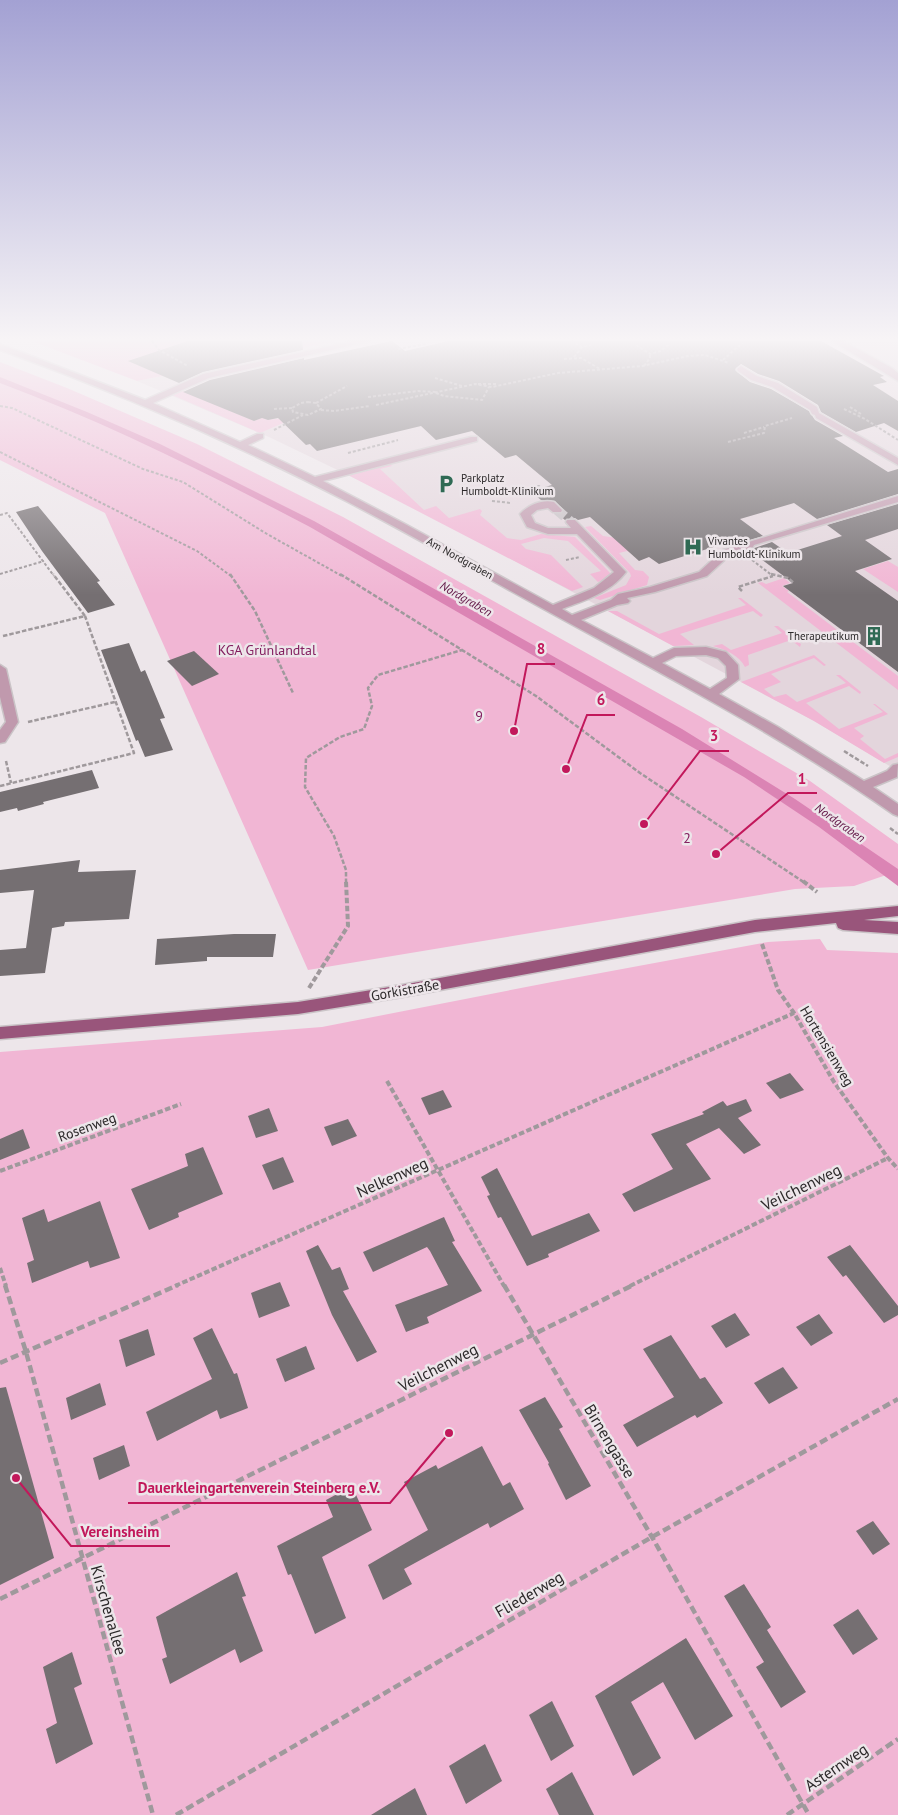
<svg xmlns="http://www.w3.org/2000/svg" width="898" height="1815" font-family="'PT Sans',sans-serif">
  <rect width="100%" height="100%" fill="#ede6ea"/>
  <polygon fill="#e3d5dc" points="337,341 898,341 898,771 814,721 406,503 269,437 137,381"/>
  <g fill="#f1b6d4">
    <polygon points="32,341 337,341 137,381"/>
    <polygon points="0,362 67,388 197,444 343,517 701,717 810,781 898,844 898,871 854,886 795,889 308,970 105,513 0,460"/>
    <path d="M180,390L254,421L262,418C272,422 279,416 290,420L260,433L170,394Z"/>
    <polygon points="390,464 392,466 380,469 424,510 436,506 449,518 480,509 482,511 480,515 507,538 521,540 541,534 575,537 612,575 598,582 590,574 601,571 568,541 544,538 521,544 526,549 551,555 583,587 572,591 348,475"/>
    <polygon points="591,526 603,536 617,538 630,553 627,551 619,553 635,570 643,571 649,577 647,585 600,600 594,598 626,585 631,576 630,573 585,527"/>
    <polygon points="888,561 898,567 898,592 863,569"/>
    <polygon points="784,578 790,583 782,586 789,591 787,592 898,676 898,690 758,583 762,582 766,584"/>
    <polygon points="738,598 741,598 763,615 761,617 753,611 680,634 694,645 673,646 608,611 617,611 659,634 746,605"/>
    <path d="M774,626H778L801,644L800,647L791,640L748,655L749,665L745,667C739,655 726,650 713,646L722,644L731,650L782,633Z"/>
    <polygon points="814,655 826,665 824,666 814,658 771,674 781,682 764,689 774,697 786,694 797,702 846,683 836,675 840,675 861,692 860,694 849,686 806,703 839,729 883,712 873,704 875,704 888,714 854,728 864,736 860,739 885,759 898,753 898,757 884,763 814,721 741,682"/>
    <polygon points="820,939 827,950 898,953 898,1815 0,1815 0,1052 322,1027 552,982 768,942"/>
  </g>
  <path fill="#db84b4" d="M0,377L87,412L160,444L314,521L682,729L795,799L898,869V886L819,827L744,777L310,527C209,474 107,423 0,383Z"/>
  <g fill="#756f72">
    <polygon points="188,341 302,341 303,350 203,372 179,383 128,361"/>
    <polygon points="392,341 405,351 449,341 821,341 884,376 880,377 887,382 873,385 898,401 898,431 884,423 856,432 821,412 818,405 779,381 758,374 741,364 735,370 750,382 771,389 809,411 815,420 843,436 834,438 888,472 898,469 898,494 817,519 794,503 740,519 763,536 739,543 736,540 659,564 649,557 639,561 590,517 578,520 575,518 565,520 558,514 563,513 564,510 555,501 541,500 530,491 552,485 516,455 505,458 472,431 436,440 421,426 317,451 310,444 306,445 278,418 268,420 262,418 254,421 183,392 210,380 304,358 304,360"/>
    <polygon points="898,504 898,529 865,540 892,559 855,571 898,601 898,672 783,586 793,583 749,550 772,542 788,553 842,536 827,525"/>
    <polygon points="38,506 100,581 97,582 115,605 88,613 42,551 16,512"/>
    <polygon points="129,643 141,672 145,670 165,718 160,719 173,750 145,757 138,740 136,741 101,650"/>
    <polygon points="194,651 219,674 192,686 167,661"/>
    <polygon points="92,770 99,788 43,802 44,804 18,811 17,808 0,812 0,792"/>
    <polygon points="80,860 78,872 136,870 129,919 65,922 64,926 52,928 45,973 0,976 0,950 26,948 34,890 0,893 0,870"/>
    <polygon points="234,934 276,934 273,957 207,957 207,961 155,965 157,939"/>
    <polygon points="790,1073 804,1090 780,1099 766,1083"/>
    <polygon points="443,1090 452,1107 429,1115 421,1098"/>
    <polygon points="746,1099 752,1111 738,1118 761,1145 744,1154 719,1128 686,1144 711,1179 634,1212 622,1194 673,1169 651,1134 704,1114 702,1112 723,1101 727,1106"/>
    <polygon points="269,1108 278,1131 256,1138 248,1116"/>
    <polygon points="348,1119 357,1136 332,1146 324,1127"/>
    <polygon points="23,1129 30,1148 0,1160 0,1139"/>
    <polygon points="203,1147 223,1194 178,1213 179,1217 149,1230 131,1189 188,1166 185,1154"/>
    <polygon points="283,1157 294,1182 273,1190 262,1165"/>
    <polygon points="497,1168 532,1236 589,1213 600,1231 548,1254 549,1257 527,1266 501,1217 498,1218 487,1196 490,1195 481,1177"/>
    <polygon points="100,1201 120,1258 90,1268 88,1261 32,1283 27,1263 34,1260 22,1218 44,1209 48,1222"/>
    <polygon points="444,1217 455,1241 452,1242 482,1291 427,1317 429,1323 406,1332 395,1305 448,1285 430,1251 427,1247 373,1272 363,1252"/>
    <polygon points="318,1245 332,1270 340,1267 349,1289 343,1291 377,1352 357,1362 332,1315 306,1251"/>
    <polygon points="850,1245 898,1306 898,1315 884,1323 846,1275 843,1277 827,1257"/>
    <polygon points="280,1282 290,1306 259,1318 251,1293"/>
    <polygon points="735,1313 750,1335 726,1348 711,1326"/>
    <polygon points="819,1314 833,1333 811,1346 796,1327"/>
    <polygon points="212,1328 234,1374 237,1373 248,1408 220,1419 217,1410 157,1441 146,1412 212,1379 193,1338"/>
    <polygon points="148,1329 155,1355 126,1367 119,1340"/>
    <polygon points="671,1335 700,1379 705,1377 723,1403 697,1418 695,1415 637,1447 623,1425 674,1397 643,1349"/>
    <polygon points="306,1346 315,1369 285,1382 276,1359"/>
    <polygon points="783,1367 798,1388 769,1404 754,1383"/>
    <polygon points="100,1383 106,1405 71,1420 66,1398"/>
    <polygon points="6,1387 54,1558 0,1585 0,1388"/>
    <polygon points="545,1397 563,1427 559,1429 591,1486 566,1500 548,1464 549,1463 519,1410"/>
    <polygon points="124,1445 130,1466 99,1480 93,1458"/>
    <polygon points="482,1446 503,1486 510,1482 524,1509 490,1528 488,1523 404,1569 412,1584 383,1600 368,1565 428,1530 404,1482 436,1465 438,1469"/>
    <polygon points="352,1486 372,1530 322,1557 346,1618 315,1634 291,1574 288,1575 277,1546 333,1517 326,1500"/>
    <polygon points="873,1521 890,1544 873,1555 856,1531"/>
    <polygon points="237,1572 246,1596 242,1597 263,1651 240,1663 235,1649 170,1684 162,1659 167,1657 156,1617"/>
    <polygon points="744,1584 771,1627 767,1630 806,1692 781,1708 756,1667 764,1662 724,1596"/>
    <polygon points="858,1609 878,1639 853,1655 833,1625"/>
    <polygon points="686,1638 733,1716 695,1740 663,1682 631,1702 661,1758 633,1776 595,1696"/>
    <polygon points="72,1652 82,1684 74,1688 93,1744 56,1764 46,1729 57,1723 43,1667"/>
    <polygon points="552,1701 574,1746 551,1761 529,1715"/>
    <polygon points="485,1744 502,1781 466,1804 449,1766"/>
    <polygon points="572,1772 594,1815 559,1815 546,1789"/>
    <polygon points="415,1788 427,1815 371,1815"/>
  </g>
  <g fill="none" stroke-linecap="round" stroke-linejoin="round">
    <polyline stroke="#c6c0c4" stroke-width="10" stroke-dasharray="10 5" stroke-linecap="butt" points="557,510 571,522"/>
    <g stroke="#cac4c7" stroke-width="3">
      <g id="minor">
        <path d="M353,341H370L209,378L153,403L240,442L257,434H263V438L248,445L315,477L471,437H477V441L323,481L405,524L553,605L594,588L614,572L577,534H548L527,527L520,514C528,505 542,499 554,502L562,510L561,512H553L548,508L537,510L531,515L535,523L548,528H571L566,522L567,520H575L626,572C610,593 585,600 562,609L572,615L611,600L618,594L650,587L699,572L723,550L898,496V502L754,545L753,547L731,554L707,576L655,592L627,598L630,601L628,603L617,605L581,620L653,658L674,648L706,647L726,652L738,665L739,679L719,694L778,727L864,781L887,771L893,765L898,764L897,777L873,787L898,804V816L893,814C780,735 660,673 540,607C476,572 413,536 348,502C236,444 119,393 0,350V344L145,400L203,374ZM706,655L718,658L726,666L727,678L710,689L662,663L676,656Z"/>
        <polygon points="832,341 843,341 892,368 898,373 898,381"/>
        <polygon points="741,366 757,376 778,383 817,407 819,413 898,458 898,465 816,418 815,415 812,414 810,410 772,387 751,380 738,371 737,369"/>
        <polygon points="0,665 6,669 18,722 5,742 0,743 0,730 6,722 0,697"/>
      </g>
    </g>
    <g stroke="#cac4c7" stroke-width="3">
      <polygon id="major" points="898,906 898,916 864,920 898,922 898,934 843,930 838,928 836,923 755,932 402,997 298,1014 0,1039 0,1027 298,1002 402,985 755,920"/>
    </g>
    <g stroke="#9f999c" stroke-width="2" stroke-dasharray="3 2" stroke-linecap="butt">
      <polyline points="152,341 159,350 188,366"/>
      <polyline points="571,341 582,347"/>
      <polyline points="636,345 650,354 661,351 670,343"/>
      <polyline points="398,349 426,344"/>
      <polyline points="574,357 582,347 591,345"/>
      <polyline points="564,359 581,358 600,369"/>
      <polyline points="723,360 741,344 746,343"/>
      <polyline points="644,366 650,358 650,354"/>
      <polyline points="435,378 462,386"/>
      <polyline points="478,384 497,384"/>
      <polyline points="436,393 444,396 482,400 489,387"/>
      <polyline points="368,397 418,391 437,392"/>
      <polygon points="308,402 316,403 321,409 308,415 293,412 292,408 301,403"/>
      <polyline points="316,403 347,386"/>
      <polyline points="376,405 475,384 492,387 558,373 642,366 688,356 705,355 729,363"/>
      <polyline points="0,406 12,408 143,469 183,482 267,534 342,576"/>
      <polyline points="850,407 861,414 859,415"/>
      <polyline points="274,409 292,408"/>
      <polyline points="844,409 865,419 898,440"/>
      <polyline points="321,410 334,411 370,406"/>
      <polyline points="274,430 303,415"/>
      <polyline points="744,433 764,427"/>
      <polyline points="728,442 764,433 765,426 792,418"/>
      <polyline points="0,452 197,551 231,576"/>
      <polyline points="348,453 398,440"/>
      <polyline points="532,487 539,486 544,489"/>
      <polyline points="492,501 511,503"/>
      <polyline points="0,515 7,513 54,576"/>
      <polyline points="566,560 580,557"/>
      <polyline points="752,560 773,576"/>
      <polyline points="0,574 44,561"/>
    </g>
    <g stroke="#9f999c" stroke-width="2.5" stroke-dasharray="4.5 2" stroke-linecap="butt">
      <polyline points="230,574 255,611 293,693"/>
      <polyline points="340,574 536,696 640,773 805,883"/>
      <polyline points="771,574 788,578 794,583"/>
      <polyline points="742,591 738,587 773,576"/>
      <polyline points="3,636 85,616 53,574"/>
      <polyline points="28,722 115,702"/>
      <polyline points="844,751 868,766"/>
      <polyline points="6,761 11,783"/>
      <polyline points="0,786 134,753 85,616"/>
      <polyline points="890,828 898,834"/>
      <polyline points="346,883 346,870 334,836 305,787 306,758 340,737 364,729 372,706 368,688 378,675 462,650"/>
    </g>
    <g stroke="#9f999c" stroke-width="4" stroke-dasharray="5.5 2.5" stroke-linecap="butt">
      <polyline points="803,881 817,892"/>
      <polyline points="762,944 778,990 794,1013 834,1082 888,1158 898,1169"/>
      <polyline points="309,988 348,926 346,881"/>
      <polyline points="387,1081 504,1286"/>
      <polyline points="0,1171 181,1104"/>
      <polyline points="0,1268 6,1286"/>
      <polyline points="175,1286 794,1013"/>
      <polyline points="630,1286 888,1158"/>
    </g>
    <g stroke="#9f999c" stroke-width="4.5" stroke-dasharray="8 4" stroke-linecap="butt">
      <polyline points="5,1285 26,1352 153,1815"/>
      <polyline points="504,1285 652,1537 809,1815"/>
      <polyline points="0,1363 178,1285"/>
      <polyline points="0,1599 633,1285"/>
      <polyline points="176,1815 652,1537 898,1399"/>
      <polyline points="787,1815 898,1739"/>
    </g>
    <use href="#minor" fill="#c099ad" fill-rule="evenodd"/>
    <use href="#major" fill="#99557b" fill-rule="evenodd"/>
  </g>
  <linearGradient id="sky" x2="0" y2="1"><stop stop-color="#a3a1d3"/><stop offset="0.57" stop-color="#f7f4f6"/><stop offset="1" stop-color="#f7f4f6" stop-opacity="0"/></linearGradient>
  <rect width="898" height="595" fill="url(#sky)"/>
  <defs>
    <g id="parking-bare" transform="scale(1.5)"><path d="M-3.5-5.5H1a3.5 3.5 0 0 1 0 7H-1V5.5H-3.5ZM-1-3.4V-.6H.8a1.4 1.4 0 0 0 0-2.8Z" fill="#2f6a54" stroke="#ede6ea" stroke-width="2.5" paint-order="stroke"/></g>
    <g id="hospital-bare" transform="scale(1.5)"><path d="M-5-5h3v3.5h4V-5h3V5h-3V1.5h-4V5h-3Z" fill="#2f6a54" stroke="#ede6ea" stroke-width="2.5" paint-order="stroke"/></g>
    <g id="building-bare" transform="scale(1.5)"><path d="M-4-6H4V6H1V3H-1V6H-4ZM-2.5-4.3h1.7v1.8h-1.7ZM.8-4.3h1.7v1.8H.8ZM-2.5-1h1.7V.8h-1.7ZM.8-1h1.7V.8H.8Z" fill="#2f6a54" stroke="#ede6ea" stroke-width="2.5" paint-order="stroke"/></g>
  </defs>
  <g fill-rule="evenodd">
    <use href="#parking-bare" x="446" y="484"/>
    <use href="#hospital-bare" x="693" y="547"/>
    <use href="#building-bare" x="874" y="636"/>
  </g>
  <g text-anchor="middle" stroke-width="5" stroke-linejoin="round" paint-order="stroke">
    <g font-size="11" fill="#2c292a" stroke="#ede6ea" text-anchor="start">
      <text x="461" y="482">Parkplatz<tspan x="461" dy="13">Humboldt-Klinikum</tspan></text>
      <text x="708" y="545">Vivantes<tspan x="708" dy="13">Humboldt-Klinikum</tspan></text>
      <text x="859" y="640" text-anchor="end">Therapeutikum</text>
    </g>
    <g font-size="11" fill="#2c292a" stroke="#ede6ea">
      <text transform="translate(460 558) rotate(29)" y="4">Am Nordgraben</text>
    </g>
    <g font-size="12" font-style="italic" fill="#601344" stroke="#ede6ea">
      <text transform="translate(466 599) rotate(30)" y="4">Nordgraben</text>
      <text transform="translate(840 823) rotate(35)" y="4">Nordgraben</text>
    </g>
    <g font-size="14" fill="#831e5f" stroke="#ede6ea">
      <text x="267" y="655">KGA Grünlandtal</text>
      <text x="479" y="721">9</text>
      <text x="687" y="843">2</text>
    </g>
    <g font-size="14" fill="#2c292a" stroke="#ede6ea">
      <text transform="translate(405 990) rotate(-10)" y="5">Gorkistraße</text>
      <text transform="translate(827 1046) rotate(59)" y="5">Hortensienweg</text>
      <text transform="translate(87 1127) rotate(-20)" y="5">Rosenweg</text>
    </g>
    <g font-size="16" fill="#2c292a" stroke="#ede6ea">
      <text transform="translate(392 1177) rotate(-24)" y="6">Nelkenweg</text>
      <text transform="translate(801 1187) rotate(-26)" y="6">Veilchenweg</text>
      <text transform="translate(438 1367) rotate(-27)" y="6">Veilchenweg</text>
      <text transform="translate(610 1441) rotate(59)" y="6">Birnengasse</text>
      <text transform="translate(529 1594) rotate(-30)" y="6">Fliederweg</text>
      <text transform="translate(109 1610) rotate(74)" y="6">Kirschenallee</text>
      <text transform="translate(836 1767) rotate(-34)" y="6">Asternweg</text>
    </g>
  </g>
  <path fill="none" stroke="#c2185b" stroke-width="2" d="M514 731L527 664H555M566 769L587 715H615M644 824L700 751H729M716 854L788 793H817M449 1433L390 1503H128M16 1478L71 1546H170"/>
  <g fill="#c2185b" stroke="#ede6ea" stroke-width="2">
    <circle cx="514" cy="731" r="5"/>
    <circle cx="566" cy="769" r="5"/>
    <circle cx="644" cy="824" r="5"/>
    <circle cx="716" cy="854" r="5"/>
    <circle cx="449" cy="1433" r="5"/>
    <circle cx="16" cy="1478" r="5"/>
  </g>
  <g font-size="15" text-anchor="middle" font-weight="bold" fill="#c2185b" stroke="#ede6ea" stroke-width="5" stroke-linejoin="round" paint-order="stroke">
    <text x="541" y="654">8</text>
    <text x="601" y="705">6</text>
    <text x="714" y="741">3</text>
    <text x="802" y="784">1</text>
    <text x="259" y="1493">Dauerkleingartenverein Steinberg e.V.</text>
    <text x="120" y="1537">Vereinsheim</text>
  </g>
</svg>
